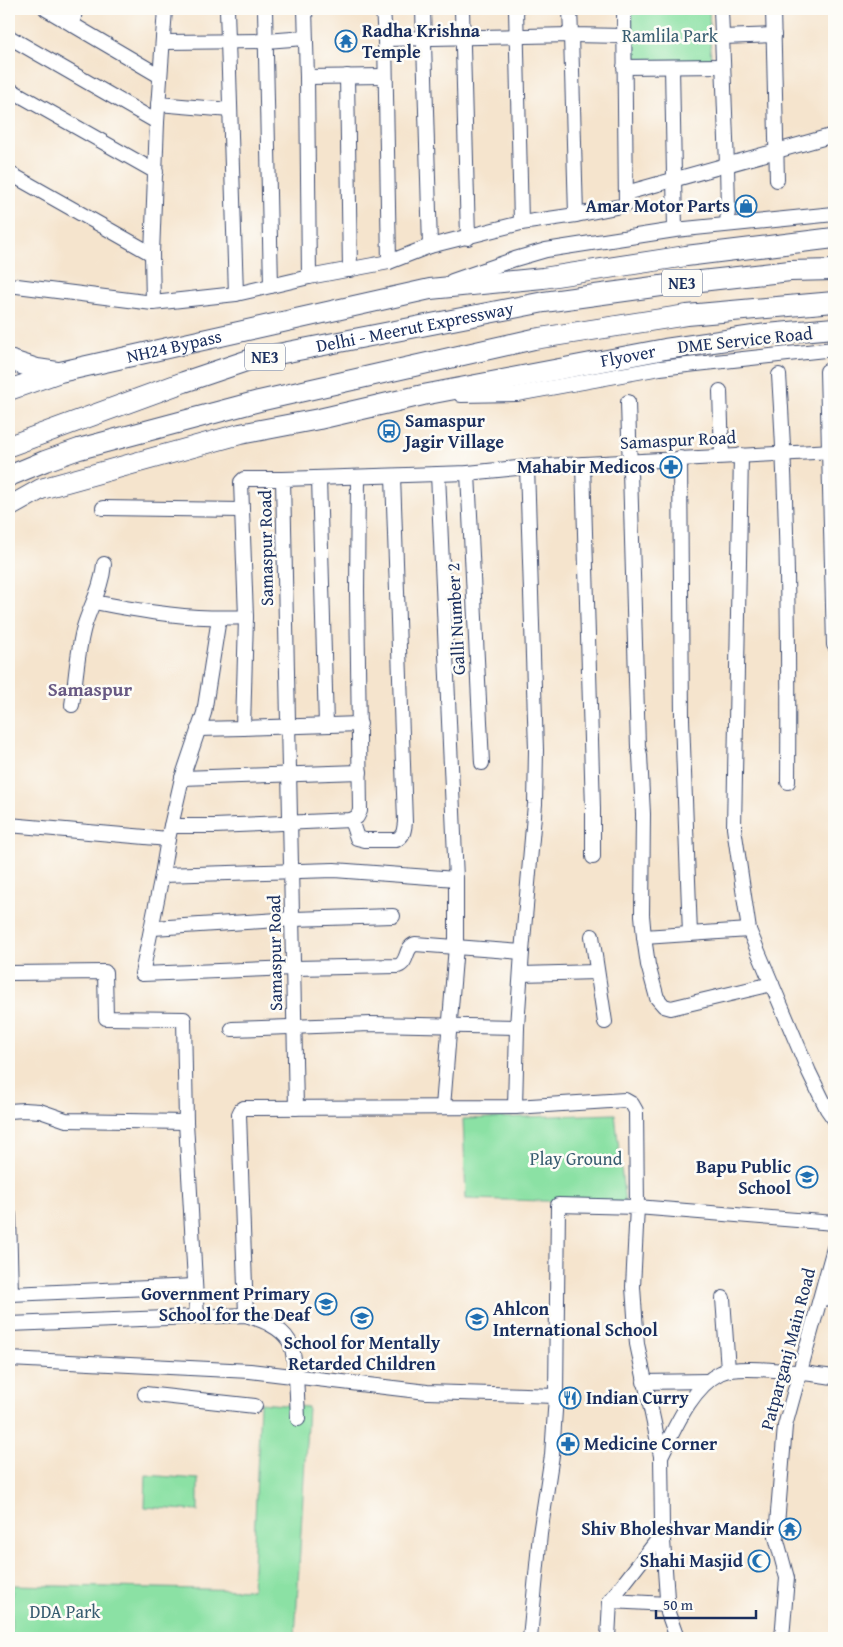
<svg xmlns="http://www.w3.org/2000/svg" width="843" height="1647" font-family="'Gentium Book Plus',serif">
  <rect width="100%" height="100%" fill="#fdfcf7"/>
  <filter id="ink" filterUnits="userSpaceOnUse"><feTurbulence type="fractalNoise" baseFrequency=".02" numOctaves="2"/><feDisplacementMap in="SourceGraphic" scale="10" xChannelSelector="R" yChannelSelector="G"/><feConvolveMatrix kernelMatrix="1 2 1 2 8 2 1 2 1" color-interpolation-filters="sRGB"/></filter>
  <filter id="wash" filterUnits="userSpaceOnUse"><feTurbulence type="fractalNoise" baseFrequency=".0096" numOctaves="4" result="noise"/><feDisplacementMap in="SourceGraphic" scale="20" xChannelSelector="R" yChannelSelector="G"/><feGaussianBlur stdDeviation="1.12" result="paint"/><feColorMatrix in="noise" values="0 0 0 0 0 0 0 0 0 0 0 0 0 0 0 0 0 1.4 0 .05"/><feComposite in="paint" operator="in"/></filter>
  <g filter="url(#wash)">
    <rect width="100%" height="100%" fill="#f5e4cd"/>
    <g fill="#8be1a4" stroke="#538881">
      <polygon points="631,9 709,9 711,63 631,64"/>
      <polygon points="615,1114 625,1203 466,1199 463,1119"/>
      <polygon points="260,1403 308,1407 295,1638 11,1637 12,1585 252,1590"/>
      <polygon points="146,1475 198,1479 198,1511 145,1507"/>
    </g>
  </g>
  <g filter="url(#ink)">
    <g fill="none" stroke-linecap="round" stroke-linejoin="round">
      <g stroke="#3c4a6f" stroke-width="16">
        <g id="minor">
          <polyline points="46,9 160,76"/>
          <polyline points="227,9 236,294"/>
          <polyline points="265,9 271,286"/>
          <polyline points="305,9 307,77 309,277"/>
          <polyline points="383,9 385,39 389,262"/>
          <polyline points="423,9 430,246"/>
          <polyline points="462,9 468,238"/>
          <polyline points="516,9 521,223"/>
          <polyline points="570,9 571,35 625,36"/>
          <polyline points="721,9 727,165 728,210 727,224"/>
          <polyline points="773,9 777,180"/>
          <polyline points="73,25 75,9"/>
          <polyline points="9,37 157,122"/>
          <polyline points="722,37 774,35"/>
          <polyline points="385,39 571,35 576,215"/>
          <polyline points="164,42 266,41 305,38"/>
          <polyline points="624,67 723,66"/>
          <polyline points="672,67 675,230"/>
          <polyline points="347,76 350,270"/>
          <polyline points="307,77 385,76"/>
          <polyline points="9,89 156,172"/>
          <polyline points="158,104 230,110"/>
          <polyline points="9,173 152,254"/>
          <polyline points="626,193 834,135"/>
          <polyline points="452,281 515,259 546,250 675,230 834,214"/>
          <polyline points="9,285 153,303 236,294 309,277 389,262 430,246 521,223 576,215 626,205 624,9"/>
          <polyline points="153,303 152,254 157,122 165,9"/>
          <polyline points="827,371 834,645"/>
          <path d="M779,375C788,510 789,646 788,782"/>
          <polyline points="720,391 722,456"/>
          <polyline points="461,395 517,394 660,368 834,349"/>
          <polyline points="628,402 638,747 640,755 643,814 642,915 644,937 648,965 657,998 664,1006 671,1008 772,984"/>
          <polyline points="741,455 734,828 749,930 809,1072 827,1109 834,1119"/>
          <polyline points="680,458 682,719 690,934"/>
          <polyline points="583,464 593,809 593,857"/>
          <polyline points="468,473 482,763"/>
          <polyline points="319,478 326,725"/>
          <polyline points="103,508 241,510"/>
          <path d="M94,602C145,612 194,620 246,617L241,482L244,479H283"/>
          <polyline points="219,618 204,713 182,778 168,839 162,875 334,870 456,879 438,474"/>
          <path d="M72,705C76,680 77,652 84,627C91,604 102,588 104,564"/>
          <polyline points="243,728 360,724"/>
          <polyline points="198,729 243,728 246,617"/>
          <polyline points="182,778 360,772"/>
          <path d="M351,820L357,838L365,840H396C404,836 404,830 405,822L393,476"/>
          <polyline points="9,825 168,839"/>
          <polyline points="171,826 214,826 351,820 357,817 360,811 357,590 358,477"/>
          <path d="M162,875L142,974L294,968L398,966C409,962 404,948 415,944L522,952"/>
          <polyline points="153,928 293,919 393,916"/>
          <polyline points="592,936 605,1022"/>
          <polyline points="644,937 749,930"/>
          <polyline points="9,973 105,972 106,1018 184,1019 186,1122 197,1317"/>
          <polyline points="521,974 597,972"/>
          <polyline points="232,1029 371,1024 517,1027"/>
          <polyline points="443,1107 456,946 456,879"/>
          <polyline points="515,1107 517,1027 522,952 535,804 536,750 527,467"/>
          <polyline points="296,1108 283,479 468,473 527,467 834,451"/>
          <polyline points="9,1111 24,1110 40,1111 66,1120 186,1122"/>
          <polyline points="9,1215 11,1294 195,1286"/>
          <polyline points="821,1297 834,1300"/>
          <polyline points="723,1298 728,1370"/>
          <polyline points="246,1315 239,1114 241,1110 244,1108 515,1107 625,1100 632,1104 636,1111 637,1207 834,1223"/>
          <path d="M9,1324L246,1315C261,1320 280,1326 289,1341C297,1354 297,1402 298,1419"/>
          <polyline points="9,1359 250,1371 427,1392 556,1396"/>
          <polyline points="644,1382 708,1381"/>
          <polyline points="145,1394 255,1406"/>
          <path d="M661,1456C675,1428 691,1388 720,1373C740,1363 811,1374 834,1377"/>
          <polyline points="610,1601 668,1604"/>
          <polyline points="530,1638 540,1534 552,1455 556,1396 558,1205 637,1207 633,1287 637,1344 661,1456 662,1526 668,1613 677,1638"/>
          <polyline points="608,1638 610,1601 663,1533"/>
          <polyline points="782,1638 787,1578 776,1537 785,1426 834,1248"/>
        </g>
      </g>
      <g stroke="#3c4a6f" stroke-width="22">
        <g id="highway">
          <polyline points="9,360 37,369 57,372"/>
          <path id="s1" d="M9,390L60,372L430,289L543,278L686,256L834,238"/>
          <path id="s2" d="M9,446L184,382L252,359L544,302L683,283L790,271L834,270"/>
          <polyline points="9,476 45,461 79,449 259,401 534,339 687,315 834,302"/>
          <path id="s3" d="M9,507L41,489L240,434L319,419L423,395L665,349L767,334L834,328"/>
        </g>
      </g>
      <use href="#minor" stroke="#fff" stroke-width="14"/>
      <use href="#highway" stroke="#fff" stroke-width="20"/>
    </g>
  </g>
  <defs>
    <g id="temple-ring" transform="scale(1.125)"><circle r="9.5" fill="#fdfcf7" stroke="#1f6fb2" stroke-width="1.5"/><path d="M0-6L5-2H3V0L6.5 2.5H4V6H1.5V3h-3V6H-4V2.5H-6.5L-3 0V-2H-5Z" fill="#1f6fb2"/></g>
    <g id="shop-ring" transform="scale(1.125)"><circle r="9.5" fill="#fdfcf7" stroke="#1f6fb2" stroke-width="1.5"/><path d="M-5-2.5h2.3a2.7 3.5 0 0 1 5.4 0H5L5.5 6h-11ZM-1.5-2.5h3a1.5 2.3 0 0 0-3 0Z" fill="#1f6fb2"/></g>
    <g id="bus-ring" transform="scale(1.125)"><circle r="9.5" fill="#fdfcf7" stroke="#1f6fb2" stroke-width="1.5"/><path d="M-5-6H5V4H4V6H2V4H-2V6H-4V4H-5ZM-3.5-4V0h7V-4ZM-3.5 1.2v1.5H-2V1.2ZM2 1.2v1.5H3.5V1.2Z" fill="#1f6fb2"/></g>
    <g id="pharmacy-ring" transform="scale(1.125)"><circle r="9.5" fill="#fdfcf7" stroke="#1f6fb2" stroke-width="1.5"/><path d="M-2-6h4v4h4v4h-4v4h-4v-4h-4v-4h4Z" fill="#1f6fb2"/></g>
    <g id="school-ring" transform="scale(1.125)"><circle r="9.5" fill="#fdfcf7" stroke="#1f6fb2" stroke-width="1.5"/><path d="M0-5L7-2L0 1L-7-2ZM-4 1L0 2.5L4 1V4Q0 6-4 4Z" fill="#1f6fb2"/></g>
    <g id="restaurant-ring" transform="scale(1.125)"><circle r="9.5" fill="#fdfcf7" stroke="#1f6fb2" stroke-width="1.5"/><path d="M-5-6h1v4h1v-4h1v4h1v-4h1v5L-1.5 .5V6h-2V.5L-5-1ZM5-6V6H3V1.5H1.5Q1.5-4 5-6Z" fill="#1f6fb2"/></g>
    <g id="mosque-ring" transform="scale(1.125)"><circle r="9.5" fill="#fdfcf7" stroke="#1f6fb2" stroke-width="1.5"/><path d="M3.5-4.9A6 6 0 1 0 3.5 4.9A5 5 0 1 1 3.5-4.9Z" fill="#1f6fb2"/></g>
  </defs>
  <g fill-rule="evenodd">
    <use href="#temple-ring" x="346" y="41"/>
    <use href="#shop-ring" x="746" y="206"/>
    <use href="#bus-ring" x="389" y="431"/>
    <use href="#pharmacy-ring" x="671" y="467"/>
    <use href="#school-ring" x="807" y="1177"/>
    <use href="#school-ring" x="326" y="1304"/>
    <use href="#school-ring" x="362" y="1318"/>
    <use href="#school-ring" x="477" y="1319"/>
    <use href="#restaurant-ring" x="570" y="1398"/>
    <use href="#pharmacy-ring" x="568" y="1444"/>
    <use href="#temple-ring" x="790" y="1529"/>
    <use href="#mosque-ring" x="759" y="1561"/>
  </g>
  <g text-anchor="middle" stroke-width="5" stroke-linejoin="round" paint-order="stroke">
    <g fill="#fdfcf7" stroke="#5f6c8c" stroke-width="1">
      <rect x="662" y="269.5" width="40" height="27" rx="4"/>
      <rect x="245" y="343.5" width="40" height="27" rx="4"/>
    </g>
    <g font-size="16" font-weight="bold" fill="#1b2f5e">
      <text x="682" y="289">NE3</text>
      <text x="265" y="363">NE3</text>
    </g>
    <g font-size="18" font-weight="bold" fill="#1b2f5e" stroke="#fdfcf7" text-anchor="end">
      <text x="362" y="37" text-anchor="start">Radha Krishna<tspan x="362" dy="21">Temple</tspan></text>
      <text x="730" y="212">Amar Motor Parts</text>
      <text x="405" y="427" text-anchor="start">Samaspur<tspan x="405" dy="21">Jagir Village</tspan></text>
      <text x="655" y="473">Mahabir Medicos</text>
      <text x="791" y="1173">Bapu Public<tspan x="791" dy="21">School</tspan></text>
      <text x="310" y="1300">Government Primary<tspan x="310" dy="21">School for the Deaf</tspan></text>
      <text x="493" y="1315" text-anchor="start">Ahlcon<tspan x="493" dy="21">International School</tspan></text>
      <text x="362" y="1349" text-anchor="middle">School for Mentally<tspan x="362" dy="21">Retarded Children</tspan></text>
      <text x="586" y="1404" text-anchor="start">Indian Curry</text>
      <text x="584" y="1450" text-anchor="start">Medicine Corner</text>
      <text x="774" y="1535">Shiv Bholeshvar Mandir</text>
      <text x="743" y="1567">Shahi Masjid</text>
    </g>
    <g font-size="18" fill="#375c70" stroke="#fdfcf7">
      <text x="670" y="42">Ramlila Park</text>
      <text x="576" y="1165">Play Ground</text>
      <text x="65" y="1618">DDA Park</text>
    </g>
    <g font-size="18" fill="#1b2f5e" stroke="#fdfcf7">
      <text dy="6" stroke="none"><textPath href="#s2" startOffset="424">Delhi - Meerut Expressway</textPath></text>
      <text transform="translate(745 340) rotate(-6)" y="6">DME Service Road</text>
      <text dy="6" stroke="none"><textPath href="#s1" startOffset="171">NH24 Bypass</textPath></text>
      <text dy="6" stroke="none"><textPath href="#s3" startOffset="639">Flyover</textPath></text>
      <text transform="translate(678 440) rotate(-3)" y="6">Samaspur Road</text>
      <text transform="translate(266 548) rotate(-91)" y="6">Samaspur Road</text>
      <text transform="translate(456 619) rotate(-93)" y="6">Galli Number 2</text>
      <text transform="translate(275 953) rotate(-91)" y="6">Samaspur Road</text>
      <text transform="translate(788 1349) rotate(-75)" y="6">Patparganj Main Road</text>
    </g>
    <g font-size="19" font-weight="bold" fill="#685983" stroke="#fdfcf7">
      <text x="90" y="696">Samaspur</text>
    </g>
  </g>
  <rect width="843" height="1647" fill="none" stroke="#fdfcf7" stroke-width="30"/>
  <path d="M656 1610v8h100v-8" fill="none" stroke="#1b2f5e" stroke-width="2.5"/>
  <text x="663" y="1610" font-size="15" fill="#1b2f5e" stroke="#fdfcf7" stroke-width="4" paint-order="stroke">50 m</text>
</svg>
